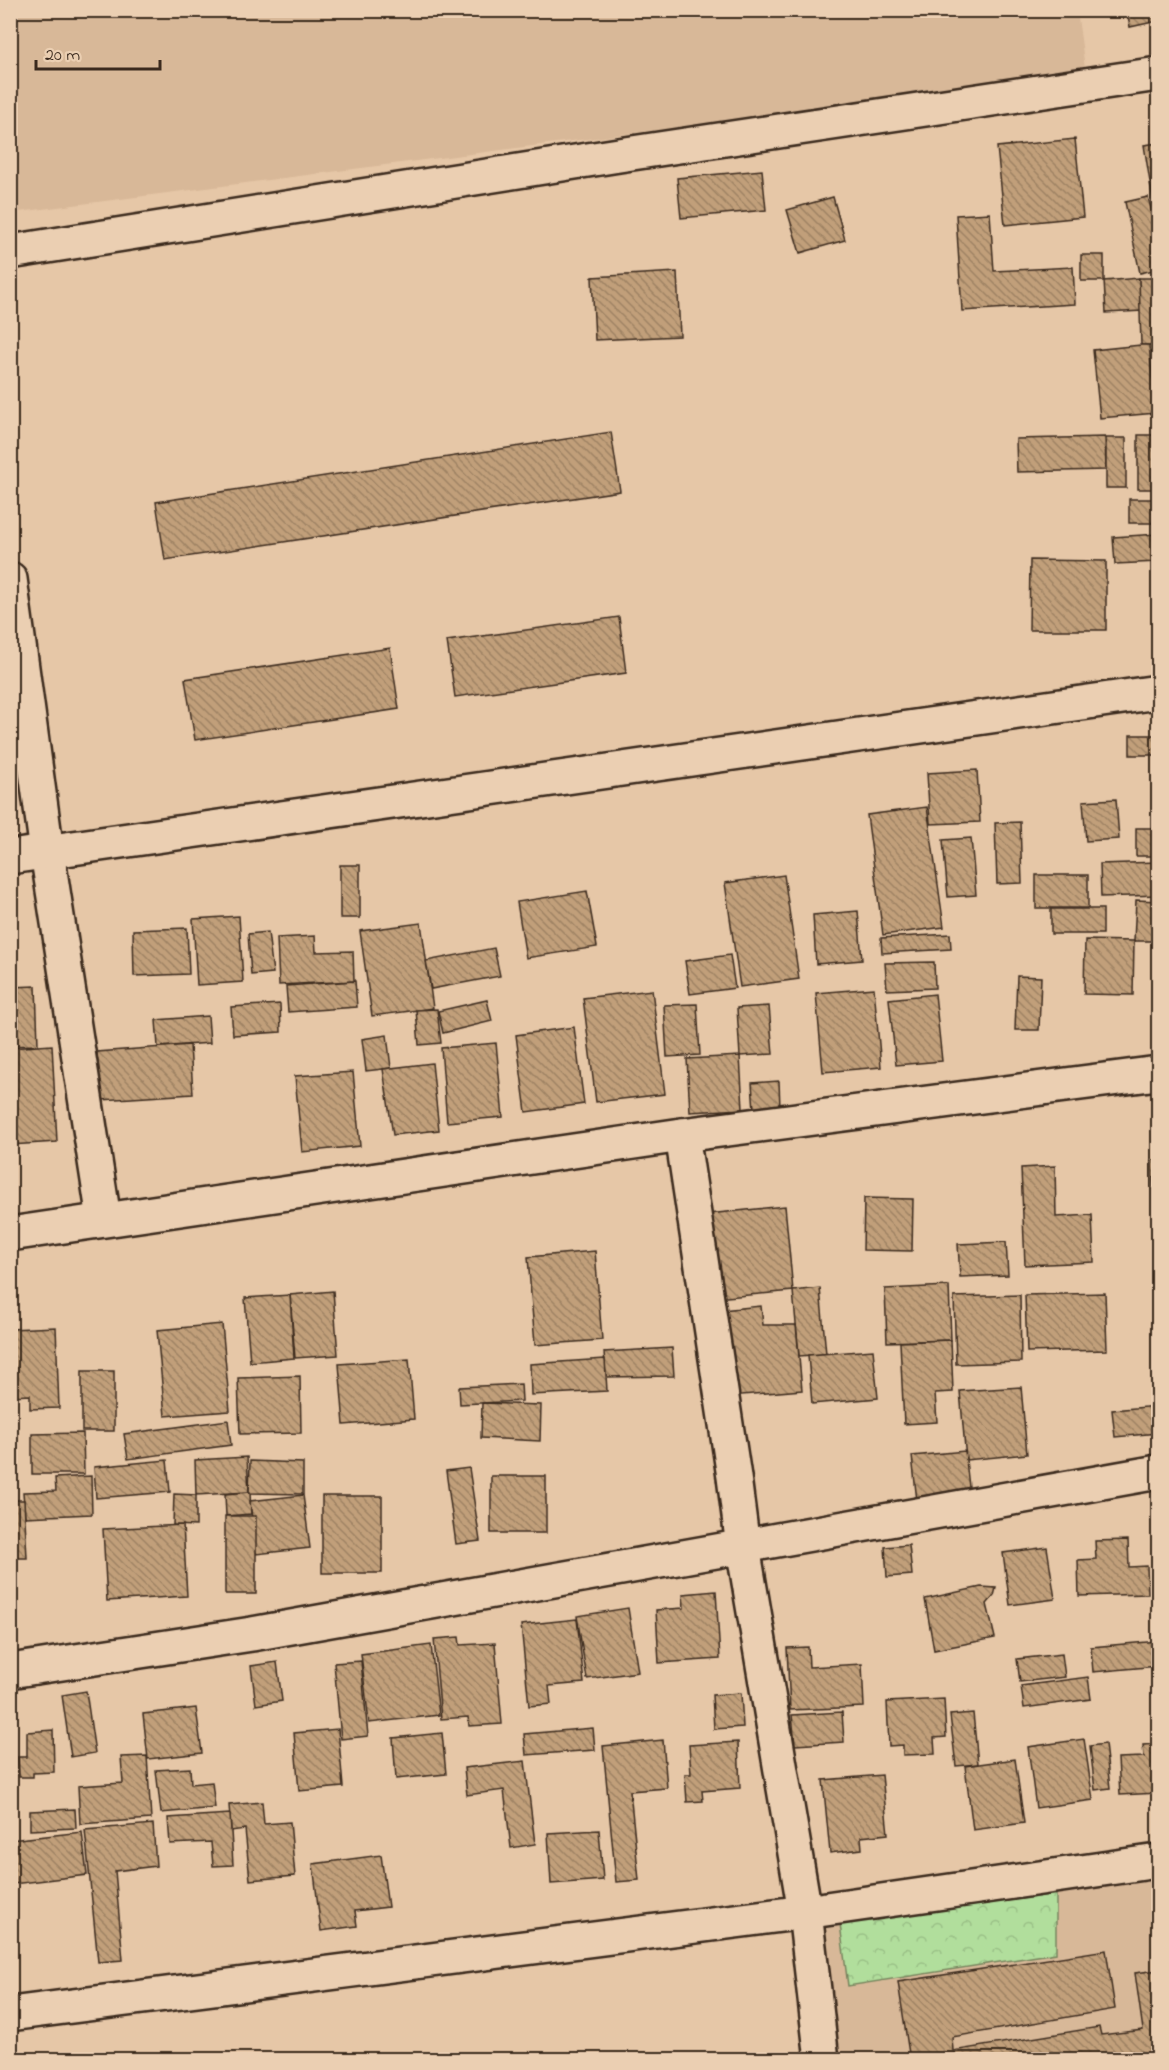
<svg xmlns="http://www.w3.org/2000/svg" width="1169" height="2070" font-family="'Indie Flower',sans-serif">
  <defs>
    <pattern id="park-crowns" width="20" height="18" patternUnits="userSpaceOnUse" patternTransform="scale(1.5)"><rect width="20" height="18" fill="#b1de9c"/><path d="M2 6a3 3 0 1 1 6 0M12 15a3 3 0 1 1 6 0" fill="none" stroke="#99bf86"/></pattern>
    <pattern id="building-back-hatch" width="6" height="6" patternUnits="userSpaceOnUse" patternTransform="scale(1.5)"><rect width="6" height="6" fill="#c19f7a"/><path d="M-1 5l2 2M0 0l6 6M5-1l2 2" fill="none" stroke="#9e8263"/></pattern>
  </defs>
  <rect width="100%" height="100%" fill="#e6c7a7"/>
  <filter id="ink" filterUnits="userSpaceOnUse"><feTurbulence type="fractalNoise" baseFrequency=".0167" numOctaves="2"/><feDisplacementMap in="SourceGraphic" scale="12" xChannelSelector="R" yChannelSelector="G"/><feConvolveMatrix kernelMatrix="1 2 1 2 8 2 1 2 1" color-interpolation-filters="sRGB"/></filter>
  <g filter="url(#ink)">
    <g fill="#d8b898">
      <polygon points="10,11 1077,11 1086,75 11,213"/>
      <polygon points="1158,1861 1158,2059 822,2059 805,1912"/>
    </g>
    <polygon fill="url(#park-crowns)" stroke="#76845d" stroke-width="1.5" points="1056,1894 1056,1953 848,1986 840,1924"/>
    <g fill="url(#building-back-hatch)" stroke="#3b2a1e" stroke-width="1.5">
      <polygon points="1127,10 1158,10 1158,21 1130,27"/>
      <polygon points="1075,139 1083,217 1005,225 997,147"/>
      <polygon points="1158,143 1158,206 1154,207 1144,145"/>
      <polygon points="762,170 766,210 681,218 677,178"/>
      <polygon points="833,197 845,240 800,253 787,210"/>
      <polygon points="1148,197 1153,216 1158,215 1158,269 1140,273 1125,202"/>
      <polygon points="990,213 994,271 1073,267 1075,304 962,311 956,215"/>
      <rect x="1081" y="255" width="23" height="26"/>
      <polygon points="677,272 680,336 595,340 592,277"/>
      <polygon points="1139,278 1142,311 1106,313 1104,281"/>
      <polygon points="1139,278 1158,278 1158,345 1141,345"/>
      <polygon points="1141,345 1149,345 1156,413 1100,418 1093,350"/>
      <polygon points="611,432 620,491 165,560 156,502"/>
      <rect x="1138" y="435" width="20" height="54"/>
      <polygon points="1105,437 1106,470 1017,472 1016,439"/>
      <rect x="1106" y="438" width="20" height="50"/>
      <rect x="1129" y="499" width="29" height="24"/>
      <polygon points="1158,534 1158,562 1115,564 1113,537"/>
      <polygon points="1030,560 1106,561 1106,630 1029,630"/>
      <polygon points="619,617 626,673 455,697 447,641"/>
      <polygon points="390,648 399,709 195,740 185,679"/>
      <rect x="1130" y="735" width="26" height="20"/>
      <polygon points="977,770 980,822 930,824 927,773"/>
      <polygon points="1116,799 1119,839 1086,841 1083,801"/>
      <polygon points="927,807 944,927 883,935 867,815"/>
      <polygon points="1020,822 1022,883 997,884 995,823"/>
      <rect x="1136" y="828" width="22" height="28"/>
      <polygon points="971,838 976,895 948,897 943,840"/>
      <polygon points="1158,862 1158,895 1101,897 1100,864"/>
      <rect x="340" y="865" width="20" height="53"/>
      <polygon points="784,875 799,979 740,987 725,883"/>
      <rect x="1036" y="875" width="52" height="33"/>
      <polygon points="587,891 597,947 526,958 517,902"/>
      <polygon points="1136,900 1158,901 1158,941 1134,941"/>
      <rect x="1051" y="909" width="52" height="25"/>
      <polygon points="858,911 862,960 816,964 813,915"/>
      <polygon points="239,916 243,982 197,985 193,919"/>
      <rect x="10" y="920" width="5" height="55"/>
      <polygon points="421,923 433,1008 372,1016 360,931"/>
      <polygon points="187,928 189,974 134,976 133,930"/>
      <polygon points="268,932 273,973 251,975 248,934"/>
      <polygon points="950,934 951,949 882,953 881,938"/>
      <polygon points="315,936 316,952 353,951 354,981 279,985 277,938"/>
      <polygon points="1085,940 1134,941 1133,995 1084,994"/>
      <polygon points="494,948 500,976 431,989 426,961"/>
      <polygon points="730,955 735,988 690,994 685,961"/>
      <polygon points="934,962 935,988 887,990 885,963"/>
      <polygon points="1017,976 1041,977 1039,1030 1015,1030"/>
      <polygon points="355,981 357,1007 288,1012 286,986"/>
      <polygon points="36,986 38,1045 10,1046 10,987"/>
      <polygon points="874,988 881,1067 823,1072 816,993"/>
      <polygon points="652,990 665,1094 596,1102 583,998"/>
      <polygon points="935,994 942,1061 896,1065 889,999"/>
      <polygon points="487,1000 492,1021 443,1033 438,1011"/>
      <polygon points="280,1004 281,1032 233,1035 231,1007"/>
      <polygon points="697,1004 700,1055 667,1057 664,1005"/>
      <polygon points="769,1006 773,1054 740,1056 737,1008"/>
      <polygon points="437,1009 441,1043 419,1045 416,1010"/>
      <polygon points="208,1016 210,1043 158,1047 156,1020"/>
      <polygon points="574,1027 584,1104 526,1112 516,1035"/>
      <polygon points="387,1035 391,1068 366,1071 362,1039"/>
      <polygon points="496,1043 503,1117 447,1122 441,1048"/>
      <polygon points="52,1045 57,1142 10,1145 10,1048"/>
      <polygon points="190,1045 193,1094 101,1100 97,1052"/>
      <polygon points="740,1056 743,1109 690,1112 687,1059"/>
      <polygon points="432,1063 439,1130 393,1135 383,1069"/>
      <polygon points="353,1072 360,1146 302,1152 295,1076"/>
      <polygon points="779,1081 780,1108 754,1110 752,1083"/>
      <polygon points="1152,1160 1158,1160 1158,1217 1154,1217"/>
      <polygon points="1055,1166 1056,1217 1092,1215 1094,1262 1025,1265 1021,1168"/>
      <polygon points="864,1198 913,1199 912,1251 863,1250"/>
      <polygon points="785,1206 793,1291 716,1298 708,1214"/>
      <polygon points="1006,1242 1008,1275 960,1277 958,1244"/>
      <polygon points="595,1251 602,1340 535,1345 528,1257"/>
      <polygon points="949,1286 951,1340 887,1342 885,1289"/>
      <polygon points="820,1288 826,1354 799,1356 793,1291"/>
      <polygon points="333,1291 338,1355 295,1358 290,1295"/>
      <polygon points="1105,1293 1107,1350 1027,1352 1025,1295"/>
      <polygon points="290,1295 294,1358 250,1362 245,1298"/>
      <polygon points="1020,1295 1021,1362 956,1364 954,1297"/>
      <polygon points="761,1306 763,1325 796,1325 802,1390 730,1396 722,1310"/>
      <polygon points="222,1324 230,1411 165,1416 157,1330"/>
      <polygon points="56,1327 59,1408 30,1409 30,1395 10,1396 10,1329"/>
      <polygon points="951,1340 953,1392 935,1393 937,1422 904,1424 900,1342"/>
      <polygon points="672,1348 674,1376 606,1377 604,1352"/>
      <polygon points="873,1350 878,1398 812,1404 808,1355"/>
      <polygon points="409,1359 414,1419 344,1425 339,1364"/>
      <polygon points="605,1359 607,1391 531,1395 530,1364"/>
      <rect x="82" y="1371" width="32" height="60"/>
      <polygon points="300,1376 301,1433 240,1434 238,1378"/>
      <polygon points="521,1384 522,1401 460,1404 459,1387"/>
      <polygon points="1021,1387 1027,1454 966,1460 960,1391"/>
      <polygon points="482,1403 541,1405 540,1441 481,1438"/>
      <polygon points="10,1404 13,1478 10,1478"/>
      <polygon points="1158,1406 1158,1433 1115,1437 1112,1410"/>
      <polygon points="228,1420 231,1445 128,1459 124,1434"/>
      <polygon points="83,1433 84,1474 32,1474 32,1434"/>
      <polygon points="965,1451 970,1496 917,1501 912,1456"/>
      <polygon points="247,1457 249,1492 196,1495 195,1460"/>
      <polygon points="167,1460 170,1492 96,1498 94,1467"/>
      <polygon points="250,1461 303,1463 303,1494 249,1493"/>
      <polygon points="469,1468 480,1541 456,1544 446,1471"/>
      <polygon points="91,1476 92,1514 25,1517 23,1492 56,1491 55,1478"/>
      <rect x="491" y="1476" width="55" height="57"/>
      <polygon points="250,1492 251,1514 226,1516 225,1494"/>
      <polygon points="174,1494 196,1495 196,1526 173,1525"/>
      <polygon points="303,1495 310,1548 256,1554 250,1501"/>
      <rect x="322" y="1496" width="60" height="77"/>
      <polygon points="10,1500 24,1500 27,1558 10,1558"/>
      <rect x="225" y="1516" width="31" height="78"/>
      <polygon points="183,1525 187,1596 107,1601 103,1529"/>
      <polygon points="1128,1540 1129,1567 1147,1566 1148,1594 1079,1596 1078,1560 1096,1559 1095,1541"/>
      <polygon points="909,1545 912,1575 887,1577 885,1547"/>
      <polygon points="1047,1547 1055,1599 1010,1605 1003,1553"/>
      <polygon points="1151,1570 1158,1570 1158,1609 1154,1610"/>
      <polygon points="981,1587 996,1588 994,1596 987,1604 995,1638 934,1650 925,1599"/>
      <polygon points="716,1591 720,1659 659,1663 656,1610 684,1608 683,1594"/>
      <polygon points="628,1608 638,1672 587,1679 577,1616"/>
      <polygon points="577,1619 584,1683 549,1686 551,1704 529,1706 521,1625"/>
      <polygon points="459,1637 460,1645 495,1643 502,1724 469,1726 468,1717 441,1719 434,1639"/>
      <polygon points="1158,1641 1158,1666 1093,1672 1091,1647"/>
      <polygon points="431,1645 439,1715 369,1723 361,1654"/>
      <polygon points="808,1647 809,1667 862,1664 864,1707 790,1710 787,1648"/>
      <polygon points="1062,1654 1065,1677 1020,1682 1017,1659"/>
      <polygon points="361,1661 368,1736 341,1739 334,1663"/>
      <polygon points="277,1662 282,1701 256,1705 251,1666"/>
      <polygon points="1088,1677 1091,1699 1024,1708 1021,1686"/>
      <polygon points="86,1691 95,1753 71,1757 62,1695"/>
      <polygon points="741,1693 743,1727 714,1729 712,1695"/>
      <polygon points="944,1699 946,1737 934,1738 935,1754 903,1755 903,1745 889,1746 887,1702"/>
      <polygon points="196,1708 202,1753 148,1759 143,1714"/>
      <polygon points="842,1712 844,1742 795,1745 792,1715"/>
      <polygon points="973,1713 978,1764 956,1766 950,1715"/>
      <polygon points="593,1728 595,1750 526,1755 524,1734"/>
      <polygon points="338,1729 343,1787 299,1791 294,1733"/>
      <polygon points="53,1730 54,1772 33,1773 33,1777 19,1777 18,1757 27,1757 27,1732"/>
      <polygon points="442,1733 446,1774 396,1779 393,1738"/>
      <polygon points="1084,1739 1093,1800 1036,1808 1028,1747"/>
      <polygon points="663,1740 667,1788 630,1791 639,1880 616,1882 603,1746"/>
      <polygon points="738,1742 740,1788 702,1791 703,1801 687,1802 685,1774 691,1774 689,1745"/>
      <polygon points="1105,1744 1110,1788 1095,1790 1090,1746"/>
      <polygon points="1158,1744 1158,1793 1120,1795 1118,1758 1144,1757 1143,1745"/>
      <polygon points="147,1756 151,1819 80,1824 78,1786 123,1783 121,1757"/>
      <polygon points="1015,1759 1024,1823 973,1830 965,1766"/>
      <polygon points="525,1761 535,1844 511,1848 504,1790 467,1795 464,1768"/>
      <polygon points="190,1768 191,1784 212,1782 215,1808 161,1813 156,1770"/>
      <polygon points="882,1775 888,1834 861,1837 862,1849 830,1853 823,1780"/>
      <polygon points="262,1802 264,1824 290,1822 295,1876 250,1880 245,1829 231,1831 229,1805"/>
      <polygon points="75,1809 76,1828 30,1830 30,1811"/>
      <polygon points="230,1814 233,1865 213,1866 211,1842 170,1844 168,1818"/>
      <polygon points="153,1824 156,1866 115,1871 123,1960 98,1962 85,1830"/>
      <polygon points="599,1830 603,1880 551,1884 548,1833"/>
      <polygon points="82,1832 87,1875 13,1884 10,1840"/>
      <polygon points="381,1855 388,1907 355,1911 357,1926 321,1931 313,1864"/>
      <polygon points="1106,1950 1115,2009 952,2037 953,2051 1099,2027 1101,2035 1143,2030 1135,1973 1158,1970 1158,2060 910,2060 898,1982"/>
    </g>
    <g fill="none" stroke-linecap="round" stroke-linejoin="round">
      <g stroke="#3b2a1e" stroke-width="38">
        <g id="minor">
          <polyline points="10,252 619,155 1158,74"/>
          <polyline points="10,579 47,852 104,1219"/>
          <polyline points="10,857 1158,692"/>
          <polyline points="682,1135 734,1477 743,1547 805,1912 822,2060"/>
          <polyline points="10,1234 682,1135 1158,1073"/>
          <polyline points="10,1671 252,1634 1158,1472"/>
          <polyline points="10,2014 805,1912 1158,1861"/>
        </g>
      </g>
      <use href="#minor" stroke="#ebcfb2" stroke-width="33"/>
    </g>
  </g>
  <rect width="1169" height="2070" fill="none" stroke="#ebcfb2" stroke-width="36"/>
  <rect x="18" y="18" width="1133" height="2034" fill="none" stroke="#3b2a1e" stroke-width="2" filter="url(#ink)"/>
  <path d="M36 60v9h124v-9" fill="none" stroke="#3b2a1e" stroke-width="3"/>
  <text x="45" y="60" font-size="18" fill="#3b2a1e" stroke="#ebcfb2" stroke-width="4.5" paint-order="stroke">20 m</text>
</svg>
